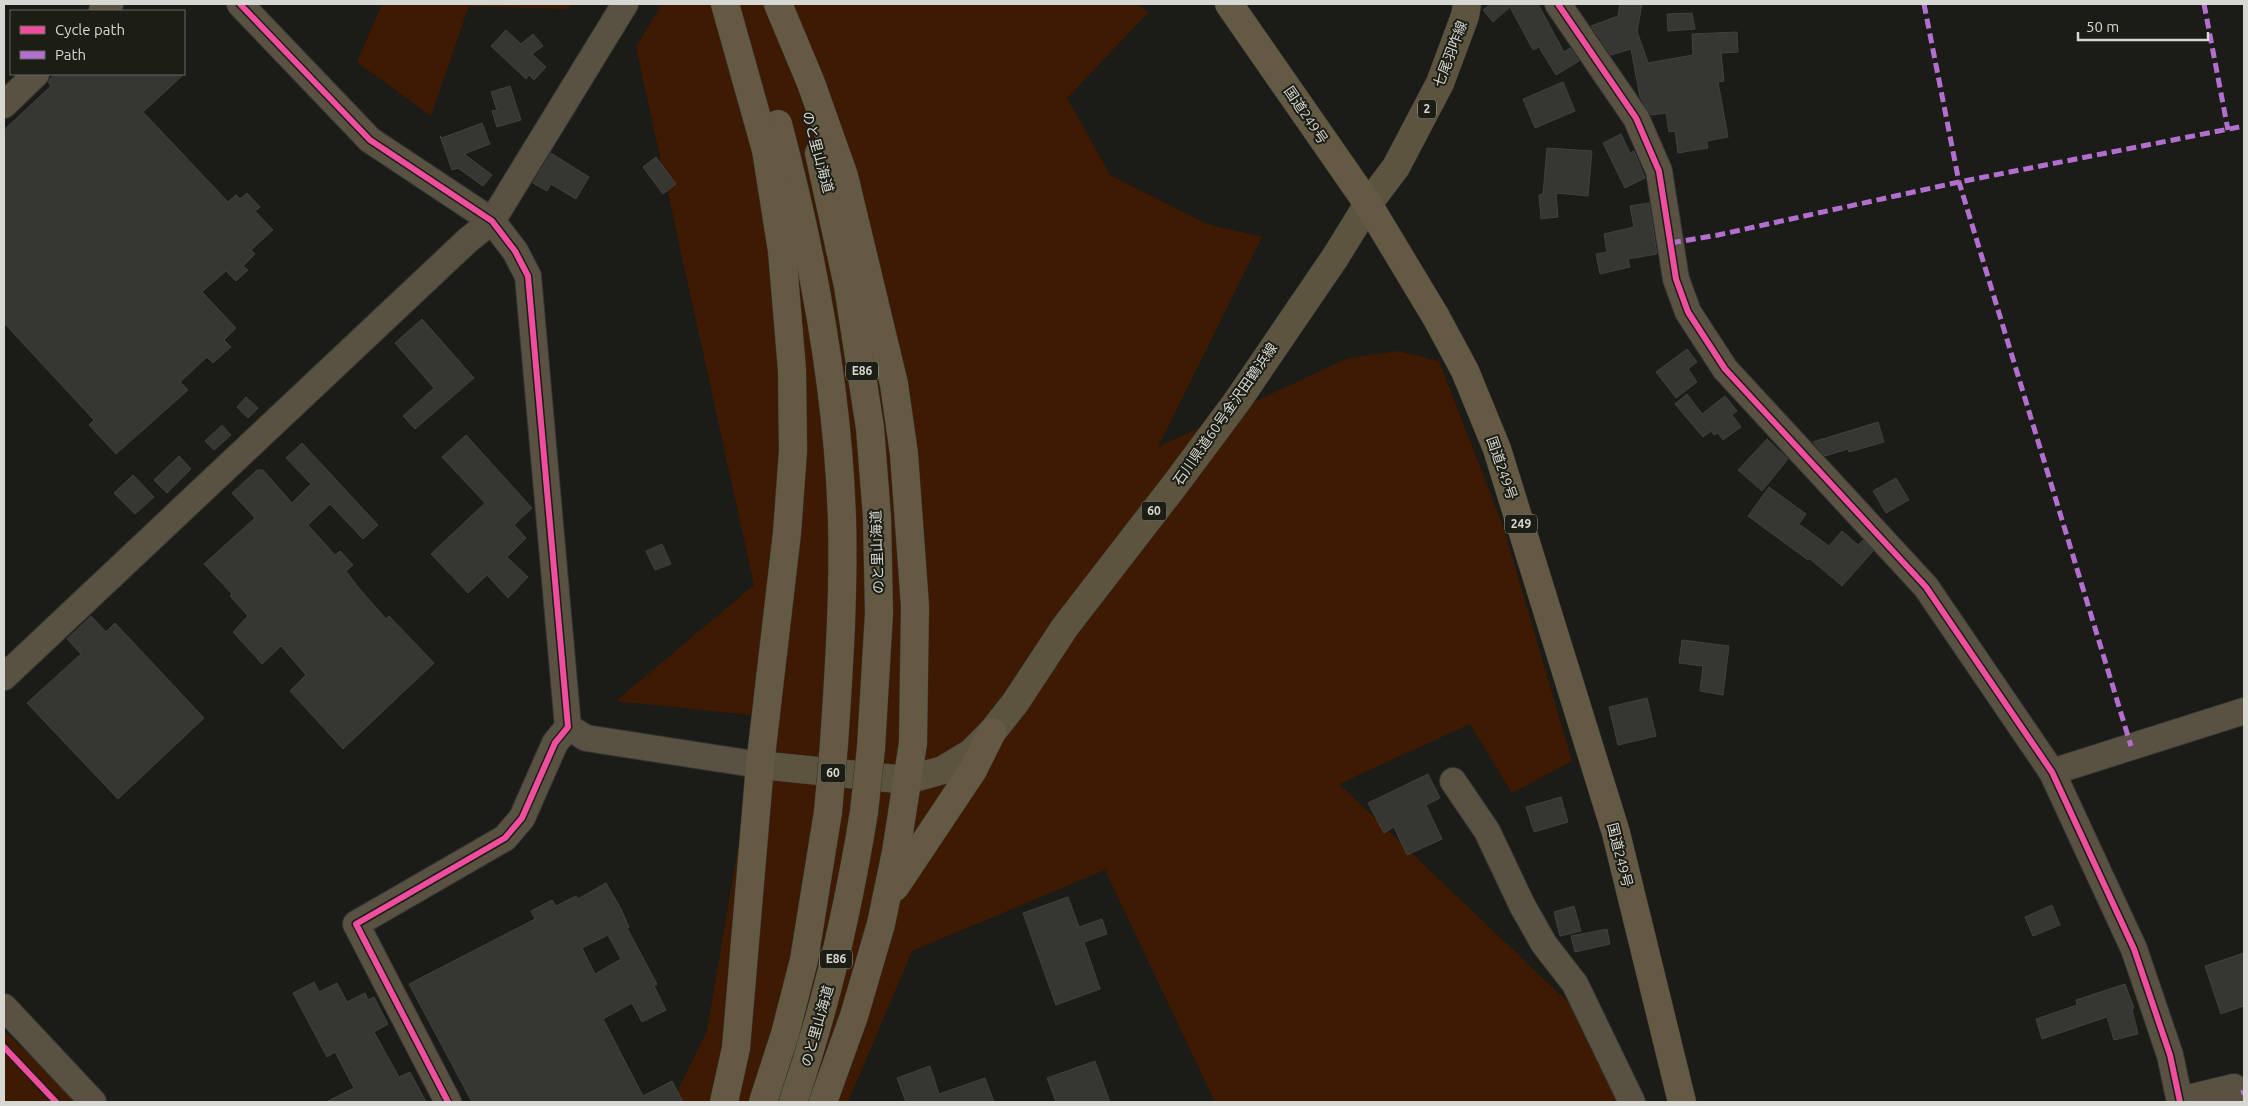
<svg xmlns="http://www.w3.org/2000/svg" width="2248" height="1106" font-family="Ubuntu,'Noto Sans JP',sans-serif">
  <rect width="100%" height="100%" fill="#1b1b17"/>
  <g fill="#3e1a03">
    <polygon points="382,4 571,4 568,9 469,6 431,116 357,62"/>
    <polygon points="662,4 1136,4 1149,12 1067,98 1110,175 1207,224 1262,237 1158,447 1346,359 1398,351 1439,361 1503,526 1572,761 1512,793 1470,724 1339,784 1570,1004 1625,1102 1215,1102 1105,870 912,951 848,1102 672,1102 707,1031 760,716 616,701 754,585 636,47"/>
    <polygon points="4,1031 81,1102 4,1102"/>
  </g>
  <g fill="#363733" stroke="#40423e" fill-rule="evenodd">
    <polygon points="1491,4 1538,4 1564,52 1570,48 1579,61 1556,75 1539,47 1533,50 1510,7 1493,22 1483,10"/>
    <polygon points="1620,4 1642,4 1637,31 1648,63 1693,55 1692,34 1737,32 1738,52 1721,53 1724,81 1718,82 1728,137 1707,141 1708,148 1678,153 1675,131 1669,132 1666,113 1651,115 1640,97 1631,49 1611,55 1591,26 1618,16"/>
    <polygon points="1692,13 1695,29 1668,31 1667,14"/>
    <polygon points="506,30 521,44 533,34 543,46 532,54 546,67 534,80 529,75 526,79 491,46"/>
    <polygon points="54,74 184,74 143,112 228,202 236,195 240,199 247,193 260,207 255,211 273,230 251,250 255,254 243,266 248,270 236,281 226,271 202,292 236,328 224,340 231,347 213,363 207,357 180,382 188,390 116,454 89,425 94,420 4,323 4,130 51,86 48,82"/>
    <polygon points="1563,82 1575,111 1535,128 1523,99"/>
    <polygon points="510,86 521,120 497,127 492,111 497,110 491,92"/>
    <polygon points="482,123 490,144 464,154 492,175 483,186 458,168 452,170 440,136 442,138"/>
    <polygon points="1621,134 1630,153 1634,151 1645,178 1625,188 1603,143"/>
    <polygon points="1547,148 1592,151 1588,196 1556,193 1558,217 1541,219 1539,195 1543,194"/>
    <polygon points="551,153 589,177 576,199 551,184 547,191 533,183"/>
    <polygon points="656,157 676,184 663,194 643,167"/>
    <polygon points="1649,203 1657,254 1628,259 1630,267 1600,274 1596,254 1607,252 1604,234 1634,227 1630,206"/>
    <polygon points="422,319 474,378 415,429 403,416 434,388 395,343"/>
    <polygon points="1687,349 1697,362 1688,369 1697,382 1676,398 1656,372"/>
    <polygon points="1687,394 1702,414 1725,396 1737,411 1732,415 1741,427 1723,440 1718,433 1714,435 1711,431 1703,437 1675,404"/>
    <polygon points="246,397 258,408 248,418 237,407"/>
    <polygon points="1878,422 1884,442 1849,452 1848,449 1825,456 1813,442"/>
    <polygon points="222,425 231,435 214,450 205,441"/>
    <polygon points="466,435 532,508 514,525 526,538 507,557 528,577 508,598 487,575 468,593 431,554 485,503 442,457"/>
    <polygon points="1767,439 1788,459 1762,491 1738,470"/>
    <polygon points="302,443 378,525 363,539 330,504 308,525 335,555 340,551 353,565 346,571 358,587 386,619 389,616 434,663 343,749 290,691 306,675 281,646 262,664 233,632 248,616 230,596 232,594 204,564 255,518 232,493 257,470 263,470 292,503 311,484 286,458"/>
    <polygon points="179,456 191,469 167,493 154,480"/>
    <polygon points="133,475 154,497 135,514 114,493"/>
    <polygon points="1896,478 1909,500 1886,513 1873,491"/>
    <polygon points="1769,487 1806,514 1799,524 1829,546 1842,531 1858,545 1863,540 1873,551 1842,586 1809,558 1808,560 1748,516"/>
    <polygon points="662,544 671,564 655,570 646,551"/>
    <polygon points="91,616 106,632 115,623 204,718 118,799 27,703 81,654 67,639"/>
    <polygon points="1682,640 1729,646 1723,695 1700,691 1703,666 1679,663"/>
    <polygon points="1647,698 1656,736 1618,745 1609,707"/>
    <polygon points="1428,774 1440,798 1426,805 1442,839 1407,855 1394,827 1384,833 1368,803"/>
    <polygon points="1561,797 1568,822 1534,832 1526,807"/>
    <path d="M606,883L621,909L629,927L627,928L657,984L654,986L666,1010L642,1022L632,1003L603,1019L643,1096L672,1081L683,1102H472L409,984L535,919L531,911L552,900L556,906L576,896L578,899ZM608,935L621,959L595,974L582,948Z"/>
    <polygon points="1068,897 1079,927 1102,919 1107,934 1084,942 1100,989 1056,1005 1023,913"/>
    <polygon points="2052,905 2060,925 2033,936 2025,917"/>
    <polygon points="1574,906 1581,931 1560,936 1554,912"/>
    <polygon points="1607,929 1610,944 1575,952 1571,936"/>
    <polygon points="2244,953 2244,1006 2221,1014 2205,966"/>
    <polygon points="314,982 319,992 337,983 347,1002 365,993 368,1000 374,997 388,1024 374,1032 399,1077 410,1072 426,1102 326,1102 354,1088 335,1052 327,1057 293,993"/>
    <polygon points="2125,984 2134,1008 2132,1009 2138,1034 2114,1040 2107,1017 2042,1039 2036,1019 2077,1005 2076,1000"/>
    <polygon points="1095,1061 1110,1102 1056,1102 1047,1078"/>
    <polygon points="930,1066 939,1094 985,1078 994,1102 906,1102 897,1078"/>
  </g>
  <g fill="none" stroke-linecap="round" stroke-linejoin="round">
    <g stroke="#353532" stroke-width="28">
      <g id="minor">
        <polyline points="240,4 370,140 492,221 515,251 528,276 568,727 555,743 522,818 505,838 356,924 448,1102"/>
        <polyline points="1558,4 1636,118 1659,171 1676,279 1688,312 1725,369 1926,587 2052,772 2134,949 2170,1055 2180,1102"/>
        <polyline points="102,11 110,4"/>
        <polyline points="4,105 36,74"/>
        <polyline points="4,677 468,240 492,221 625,4"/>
        <polyline points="568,727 586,738 760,765"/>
        <polyline points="2052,772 2244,711"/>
        <polyline points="1453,781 1487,831 1522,905 1544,944 1575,984 1632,1102"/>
        <polyline points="4,1007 93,1102"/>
        <polyline points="2180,1100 2234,1087 2241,1093 2244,1102"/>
      </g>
    </g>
    <g stroke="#353532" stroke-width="29">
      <polyline id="major" points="760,765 907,780 943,770 971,753 992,732 1015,703 1065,627 1177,482 1238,400 1336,256 1368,204 1396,167 1440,83 1465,16 1467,4"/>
    </g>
    <g stroke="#353532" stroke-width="29">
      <g id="highway">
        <polyline points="778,4 811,83 844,176 894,384 904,454 915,606 913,743 896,852 881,924 854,1016 823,1102"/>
        <polyline points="1229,4 1368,204 1436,317 1465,371 1497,449 1616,833 1682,1102"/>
        <path d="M778,124C812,252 838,388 842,520C844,595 839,669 834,744"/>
        <polyline points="819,153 848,286 870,428 877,517 879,613 871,748"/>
        <polyline points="895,887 973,770 992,732"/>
        <polyline points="724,1102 736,1048 760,765 787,533 793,451 792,370 782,251 766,150 725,4"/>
        <polyline points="763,1102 785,1034 804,960 828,812"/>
        <path d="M793,1102C826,1007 848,911 864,812"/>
      </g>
    </g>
    <use href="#minor" stroke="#595243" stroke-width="26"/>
    <use href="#major" stroke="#5d5440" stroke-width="28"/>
    <use href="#highway" stroke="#645a43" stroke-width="28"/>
    <g stroke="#353532" stroke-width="29" stroke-linecap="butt">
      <g id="highway-bridge">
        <polyline points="828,812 834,744"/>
        <polyline points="864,812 871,748"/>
      </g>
    </g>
    <use href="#highway-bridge" stroke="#645a43" stroke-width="28"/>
    <g stroke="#b36fd0" stroke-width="5" stroke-dasharray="10 5" stroke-linecap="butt">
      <polyline points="1924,4 1959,182 2131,746"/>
      <polyline points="2204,4 2228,130"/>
      <polyline points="1671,243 1718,235 1959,182 2244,126"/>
      <polyline points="2241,1093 2244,1092"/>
    </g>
    <g stroke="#1c1d15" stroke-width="9">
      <g id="cycleway">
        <polyline points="240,4 370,140 492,221 515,251 528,276 568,727 555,743 522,818 505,838 356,924 448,1102"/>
        <polyline points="1558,4 1636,118 1659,171 1676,279 1688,312 1725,369 1926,587 2052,772 2134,949 2170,1055 2180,1102"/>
        <polyline points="4,1047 56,1102"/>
      </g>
    </g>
    <use href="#cycleway" stroke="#ef4d9e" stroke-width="6"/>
  </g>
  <g text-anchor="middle" stroke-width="4" stroke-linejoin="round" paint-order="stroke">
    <g fill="#1c1d15" stroke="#a0a09a" stroke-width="1">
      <rect x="1418" y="99.5" width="18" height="19" rx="4"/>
      <rect x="846" y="361.5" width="32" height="19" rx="4"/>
      <rect x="1141.5" y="501.5" width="25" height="19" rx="4"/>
      <rect x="1505" y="514.5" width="32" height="19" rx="4"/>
      <rect x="820.5" y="763.5" width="25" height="19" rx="4"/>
      <rect x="820" y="949.5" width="32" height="19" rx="4"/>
    </g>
    <g font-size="12" font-weight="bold" fill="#d8d8d3">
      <text x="1427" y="113">2</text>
      <text x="862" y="375">E86</text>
      <text x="1154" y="515">60</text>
      <text x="1521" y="528">249</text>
      <text x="833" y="777">60</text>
      <text x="836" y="963">E86</text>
    </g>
    <g font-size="14" fill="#d8d8d3" stroke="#1c1d15">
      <text transform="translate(1450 54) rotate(-69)" y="5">七尾羽咋線</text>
      <text transform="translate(1306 115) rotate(56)" y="5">国道249号</text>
      <text transform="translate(818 152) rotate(75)" y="5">のと里山海道</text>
      <text transform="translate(1225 414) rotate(-55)" y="5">石川県道60号金沢田鶴浜線</text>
      <text transform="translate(1502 468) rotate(71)" y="5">国道249号</text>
      <text transform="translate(877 552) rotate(-92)" y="5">のと里山海道</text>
      <text transform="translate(1620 855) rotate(76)" y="5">国道249号</text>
      <text transform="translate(817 1026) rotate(-74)" y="5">のと里山海道</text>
    </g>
  </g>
  <rect width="2248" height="1106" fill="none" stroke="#d8d8d3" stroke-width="10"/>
  <rect x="10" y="10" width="175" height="65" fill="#1c1d15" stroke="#676861"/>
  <rect x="20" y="26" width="25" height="8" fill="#ef4d9e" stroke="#676861"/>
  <text x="55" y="35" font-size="15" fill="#d8d8d3">Cycle path</text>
  <rect x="20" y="51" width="25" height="8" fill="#b36fd0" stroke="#676861"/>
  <text x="55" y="60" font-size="15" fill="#d8d8d3">Path</text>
  <path d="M2078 32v8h130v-8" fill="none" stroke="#d8d8d3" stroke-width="2.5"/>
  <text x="2086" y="32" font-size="15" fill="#d8d8d3" stroke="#1c1d15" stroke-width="4" paint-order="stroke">50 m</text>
</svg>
